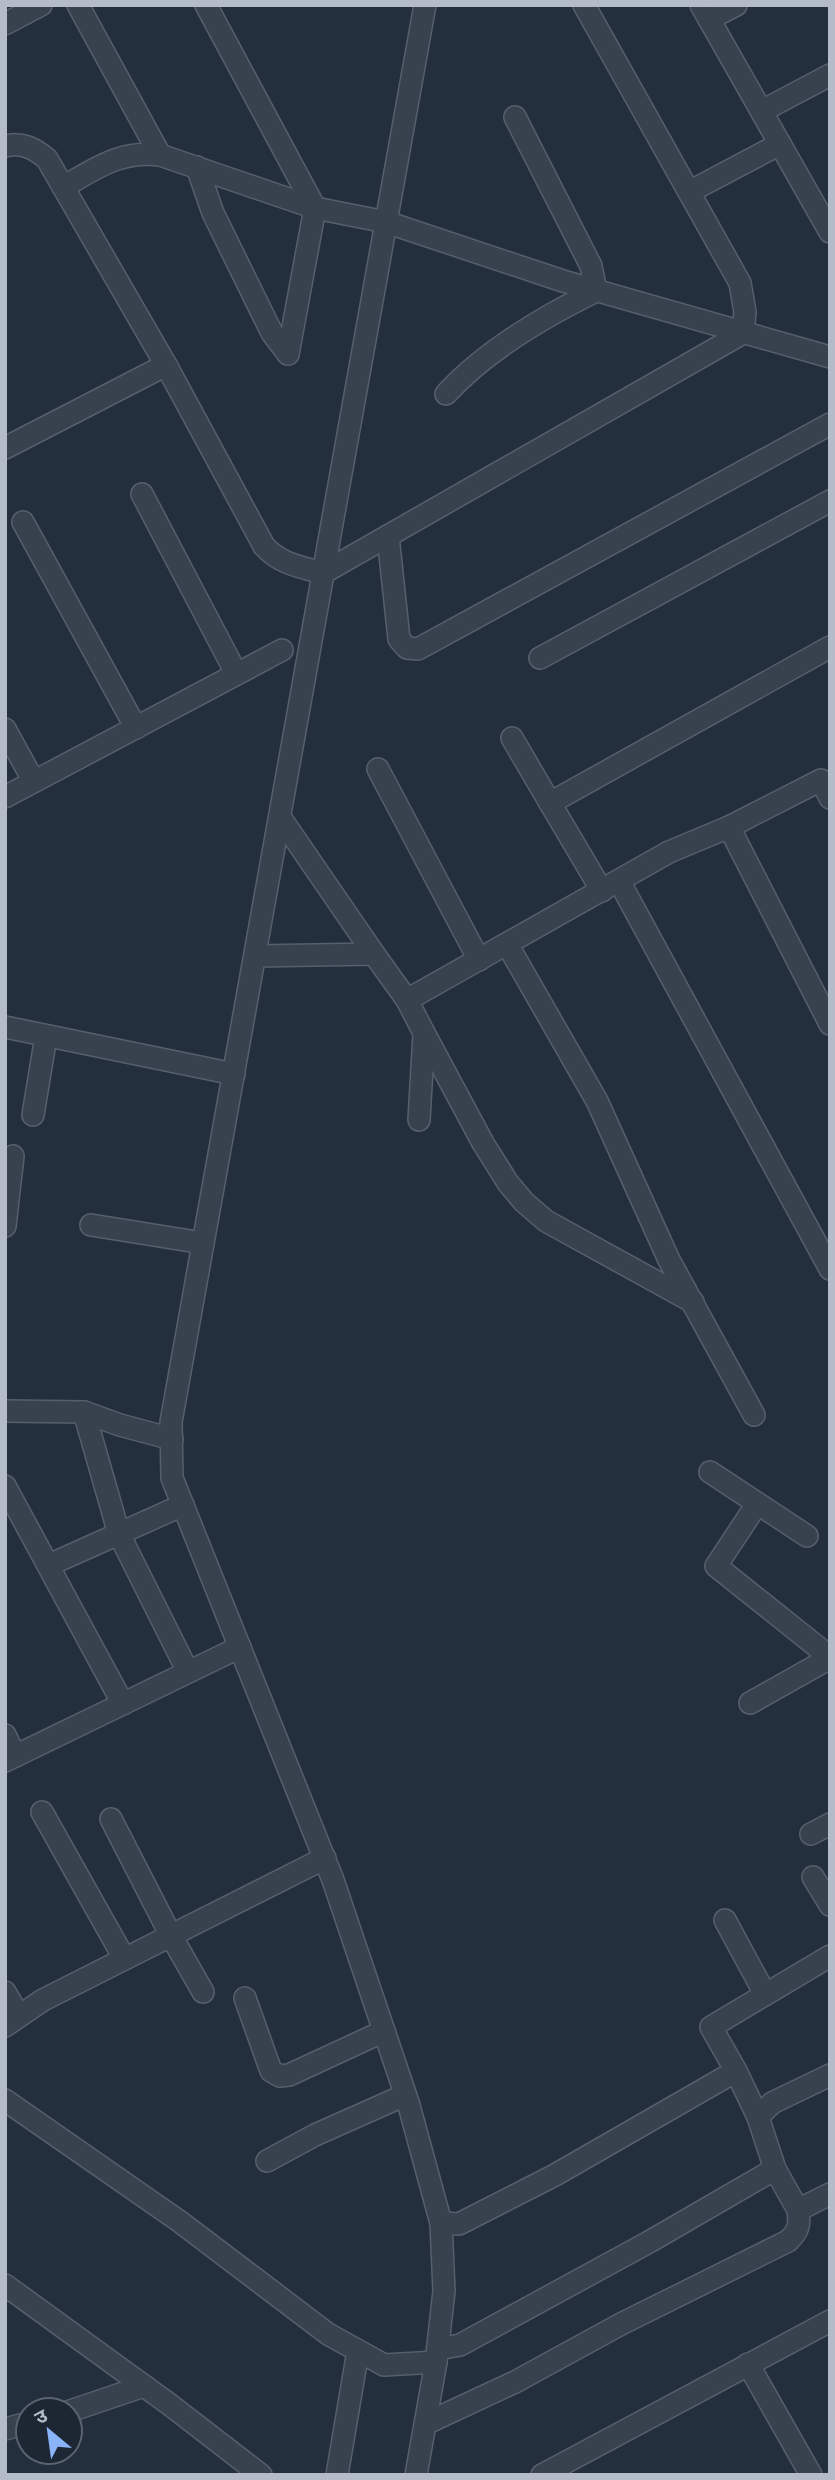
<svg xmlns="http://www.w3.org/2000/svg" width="835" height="2480" font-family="Inter,'Noto Sans Devanagari',sans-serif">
  <rect width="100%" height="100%" fill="#242f3e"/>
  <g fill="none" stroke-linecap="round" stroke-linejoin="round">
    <g stroke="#565f6c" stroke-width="24">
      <g id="minor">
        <polyline points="78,5 160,155"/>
        <polyline points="206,5 315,208 288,354"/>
        <polyline points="584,5 740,283 745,312 743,333"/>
        <polyline points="701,5 830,232"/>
        <polyline points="709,19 736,5"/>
        <polyline points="5,24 41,5"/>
        <polyline points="762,111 830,75"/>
        <path d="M5,146C22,142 34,148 47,159L166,365L264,546C280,564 301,567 323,573L743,333"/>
        <polyline points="197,167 213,213 272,333 288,354"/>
        <path d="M63,187C97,168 120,150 160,155L315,208L386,222L563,281L830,357"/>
        <polyline points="689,192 780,144"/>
        <path d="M446,394C485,351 545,316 596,291L591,266L515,117"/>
        <polyline points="5,448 166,365"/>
        <polyline points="142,494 236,673"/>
        <polyline points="23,522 136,728"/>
        <polyline points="388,536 399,639 407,648 418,649 830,424"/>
        <polyline points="540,658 830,501"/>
        <polyline points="5,729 33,780"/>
        <polyline points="512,738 550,803"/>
        <polyline points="378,769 479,960"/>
        <polyline points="5,797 282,650"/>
        <polyline points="280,817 374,954"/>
        <polyline points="729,827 830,1024"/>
        <polyline points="619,881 830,1269"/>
        <polyline points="602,891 550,803 830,647"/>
        <polyline points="507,944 597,1101 669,1260 754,1415"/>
        <polyline points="255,956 374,954 407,1000 424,1033 419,1120"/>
        <polyline points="407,1000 669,852 729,827 821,780 830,798"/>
        <polyline points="5,1027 234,1074"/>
        <polyline points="424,1033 483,1143 508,1183 524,1202 546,1221 693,1302"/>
        <polyline points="33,1115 46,1036"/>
        <polyline points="91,1225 203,1243"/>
        <polyline points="5,1226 13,1156"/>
        <polyline points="5,1411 84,1412 120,1425 172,1439"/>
        <polyline points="84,1412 119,1534 188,1672"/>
        <polyline points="710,1472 807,1536"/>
        <polyline points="5,1486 123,1704"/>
        <polyline points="757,1504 716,1566 830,1657"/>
        <polyline points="49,1565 183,1505"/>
        <polyline points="750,1703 830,1658"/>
        <polyline points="5,1735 15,1756"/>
        <polyline points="5,1761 240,1647"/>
        <polyline points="42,1812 124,1958"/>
        <polyline points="111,1819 170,1934 203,1992"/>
        <polyline points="811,1834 830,1824"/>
        <polyline points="813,1877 830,1905"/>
        <polyline points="725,1920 765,1994"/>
        <polyline points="5,1992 19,2016"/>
        <polyline points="245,1998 271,2071 280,2076 289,2075 384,2031"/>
        <polyline points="5,2026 43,2000 325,1858"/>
        <polyline points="830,2075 772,2103 758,2117 775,2169 798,2210 830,2194"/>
        <polyline points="5,2100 179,2221 328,2334 384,2365 436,2362"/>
        <polyline points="758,2117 736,2071 711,2027 830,1956"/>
        <polyline points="267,2161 315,2135 405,2095"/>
        <polyline points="441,2223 459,2224 555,2175 736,2071"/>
        <polyline points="5,2285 169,2404 261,2475"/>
        <polyline points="438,2349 460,2345 649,2242 775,2169"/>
        <polyline points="748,2364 811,2475"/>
        <polyline points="70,2411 144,2386"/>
        <path d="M427,2423L515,2382L621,2324L788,2241C799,2231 800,2224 798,2210"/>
        <polyline points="5,2429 28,2423"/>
        <polyline points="337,2475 358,2351"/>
        <polyline points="416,2475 436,2362 444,2291 441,2223 408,2102 333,1880 172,1478 171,1422 425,5"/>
        <polyline points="542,2475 830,2321"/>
      </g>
    </g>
    <use href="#minor" stroke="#38414e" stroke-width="21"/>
  </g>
  <rect width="835" height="2480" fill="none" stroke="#b4bcc9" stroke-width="14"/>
  <g transform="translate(49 2431) rotate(331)"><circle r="33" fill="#1d2633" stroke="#59626f" stroke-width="2"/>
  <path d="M0-5L12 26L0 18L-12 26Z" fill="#8ab4f8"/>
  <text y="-10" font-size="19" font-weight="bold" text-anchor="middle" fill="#b4bcc9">उ</text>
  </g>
</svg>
